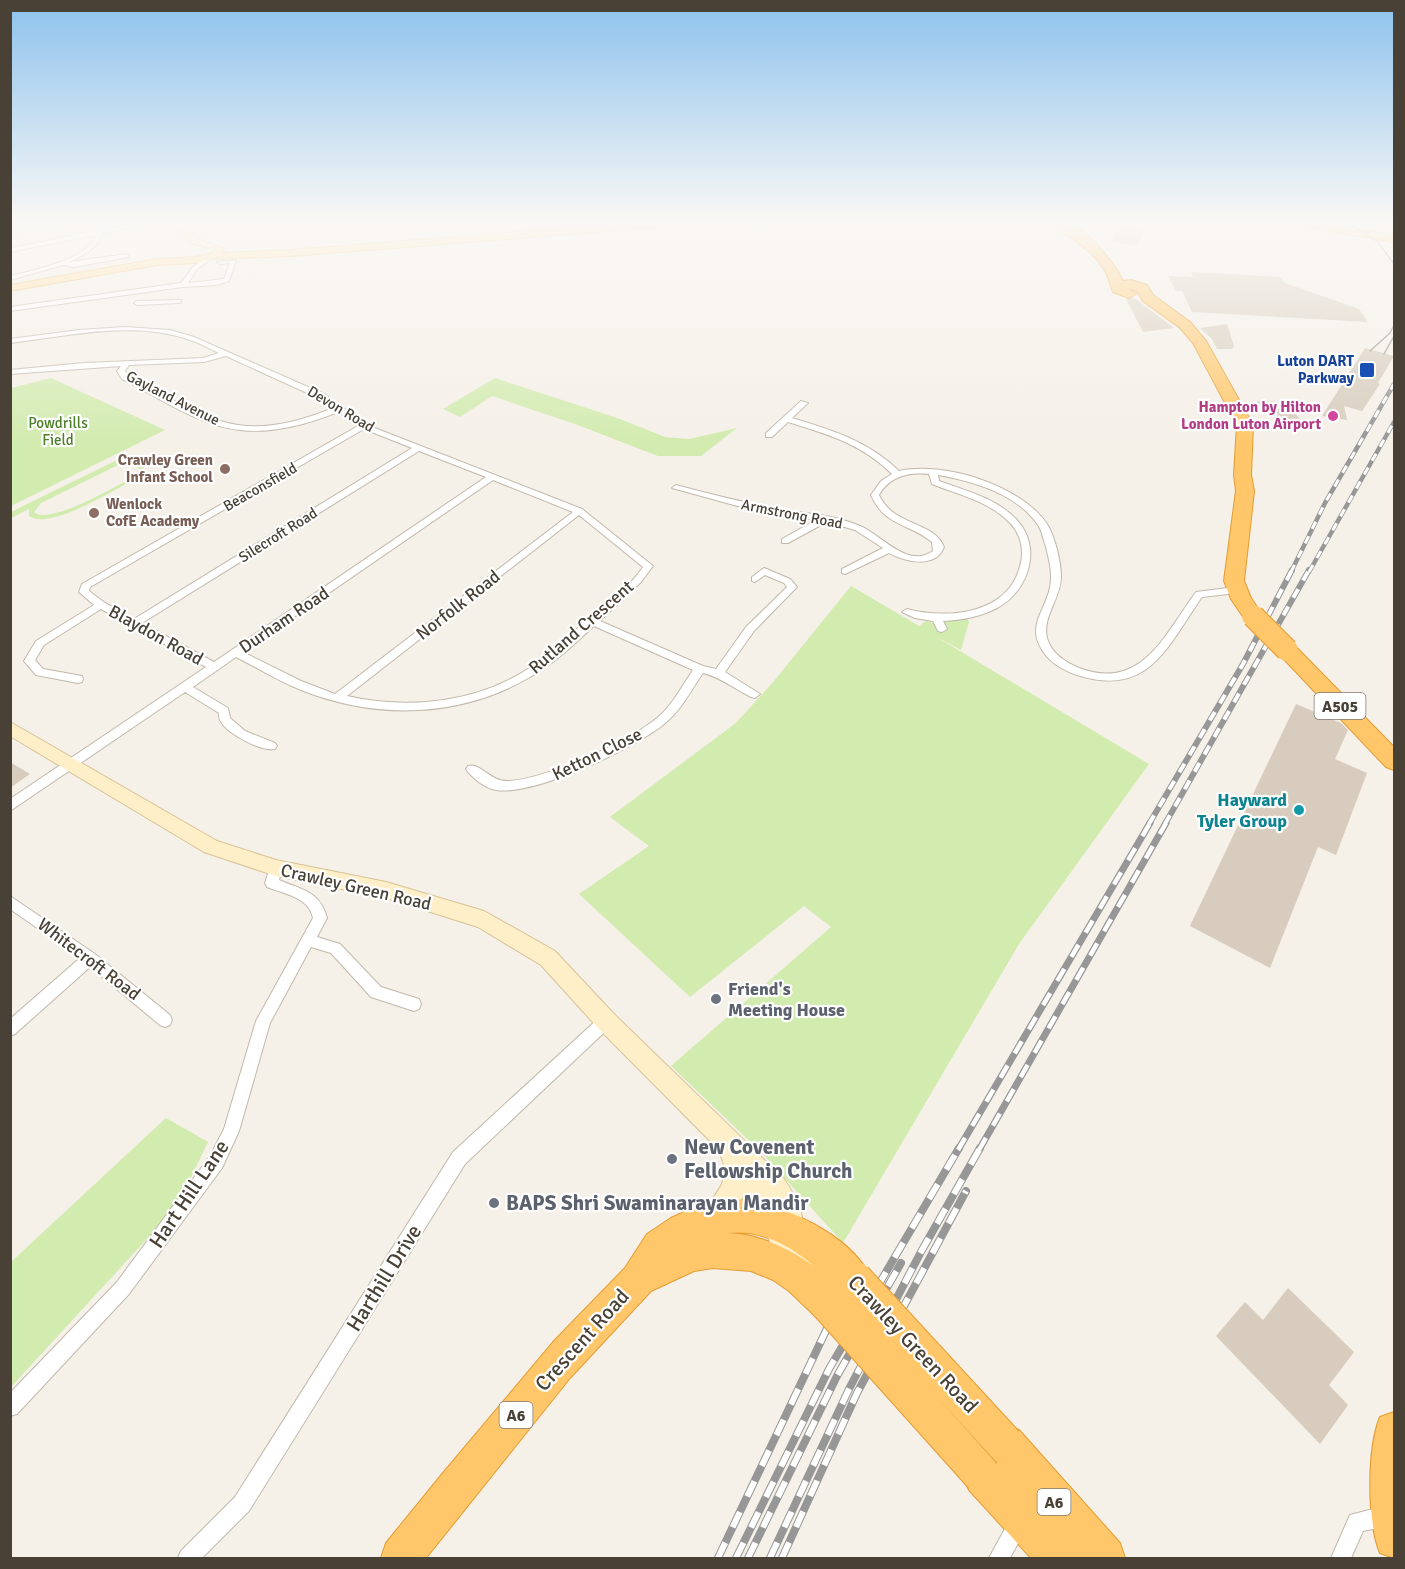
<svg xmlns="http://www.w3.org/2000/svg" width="1405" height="1569" font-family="Signika,sans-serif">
  <rect width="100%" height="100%" fill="#f5f0e8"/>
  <g fill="#d2ebaf" fill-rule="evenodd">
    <polygon points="51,378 165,430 11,506 11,388"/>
    <polygon points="495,378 620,419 665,437 689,439 737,428 701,456 658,456 575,424 492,396 460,417 443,409"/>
    <path d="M119,459L140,463L144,466V472L137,478C115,489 50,531 29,516V509L11,518V512ZM131,464L140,469L136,475C119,485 49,526 34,512L41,503L116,466Z"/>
    <polygon points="851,586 919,626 926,621 945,626 945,621 967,618 969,622 961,650 933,635 1149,764 1019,944 843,1243 761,1152 671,1066 831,927 804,906 690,997 579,894 649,846 610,817 736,723 774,681"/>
    <polygon points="166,1118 208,1142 177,1206 11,1387 11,1262"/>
  </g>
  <g fill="#d7ccbd">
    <polygon points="1119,227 1144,231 1137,246 1111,242"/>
    <polygon points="1191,272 1280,277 1285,283 1359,309 1368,322 1192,312 1182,291 1176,291 1168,276 1193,277"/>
    <polygon points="1133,298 1137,300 1174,328 1143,332 1126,299"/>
    <polygon points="1227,324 1234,346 1232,349 1217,349 1212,339 1200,328"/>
    <polygon points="1365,348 1394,356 1378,383 1380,384 1362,411 1344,406 1347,420 1322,416"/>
    <polygon points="1257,401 1285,402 1306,426 1287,426 1274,411 1264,410"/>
    <polygon points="1296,704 1341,723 1348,730 1335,759 1367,773 1336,855 1318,847 1270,968 1190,926"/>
    <polygon points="10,762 30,774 10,788"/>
    <polygon points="1288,1288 1354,1352 1329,1385 1348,1405 1320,1444 1216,1336 1245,1302 1263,1320"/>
  </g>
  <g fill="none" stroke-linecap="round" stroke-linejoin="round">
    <g stroke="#c1b8aa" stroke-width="2">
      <g id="street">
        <polygon points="42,224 53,224 10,236 10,232"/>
        <path d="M131,224H145L102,234C98,249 82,256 69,262L127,254L129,257L74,267L63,265L10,280V276C32,271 89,259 96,235L10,252V248Z"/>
        <polygon points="210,255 212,258 197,269 188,283 224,279 230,263 220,264 217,262 236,260 229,281 217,285 183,287 10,311 10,307 181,283 193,267"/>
        <polygon points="181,300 181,302 179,303 137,305 134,303 137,301"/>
        <path d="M125,327L170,330L194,337L324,394L367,425L582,509L653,566L641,582L600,621L703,666L716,669L746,627L787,587L784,583L765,575L755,582L752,581V577L764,568L790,579L797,587L795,589L754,631L725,672L760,694L755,698L751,697C735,689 720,677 703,673C691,690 681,711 664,724C634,749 534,796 496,790C485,788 472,778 466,769L468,766C480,762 490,782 509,781C546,779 628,742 657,718C672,706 682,686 693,670L594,626C574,644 554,664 530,677C460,718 376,720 301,690C278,681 258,668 236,657L193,687L228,708L230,718L245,731L275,743L277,746L275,749C262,752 228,734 221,722C219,720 219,716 219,713L185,692L10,811V799L206,667L101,609L44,645L35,660L43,669L82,676L83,679L82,682L78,683L36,675L24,661L36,641L94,605L79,592L82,584L358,426L338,412C308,424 273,434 240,430C198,426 159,397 122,379L117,371L121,366L10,374V370L84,363L203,358L219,353C210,349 200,343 190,340C134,320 68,336 10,343V339L79,330ZM226,356L318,398L333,408C304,420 270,430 238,425C201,420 161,392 128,375L125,371L129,365L204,362ZM364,429L412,448L134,619L105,603L89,591L90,587ZM419,451L486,477L214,662L142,623ZM493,480L573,512L335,694L301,681L243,652ZM579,515L643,567C629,588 606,604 587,620C569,636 551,653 531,667C477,703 409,710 347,696Z"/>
        <path d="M801,401L808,403L792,418C832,430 868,441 899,471C943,461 1021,485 1047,524C1055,537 1061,561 1061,577C1061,598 1042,617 1047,638C1051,653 1065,662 1079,668C1142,692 1165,634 1196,592L1228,588L1233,591L1228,594L1202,597C1167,647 1149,698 1077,675C1059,669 1043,658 1037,639C1032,621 1047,605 1050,587C1053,573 1049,560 1046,547C1043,539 1042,531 1038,525C1017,494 973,481 938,475L939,481C966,491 996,498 1016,519C1043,547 1029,591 997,608C980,617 962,620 943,621L947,629L942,632L938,631L933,621L915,618L902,612L907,609C949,620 1011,614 1021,562C1024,548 1020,533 1010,523C989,501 959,495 932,484L929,474C909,472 890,476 879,495C894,527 934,521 944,547C936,569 905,562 889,553L845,574L842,573V569L883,548L855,530L824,521L821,525L788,543H782V539L816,520L745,508L672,488L676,485C709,494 741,502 775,508C804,514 832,514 860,526C882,535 907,569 933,551L932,542C909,523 885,527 871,495L881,481L892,474C862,444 827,434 788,422L772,437H766V433Z"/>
        <path d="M276,863L281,864L282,868L279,880C302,890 320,891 327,918L317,937L340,944L381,987L419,999L421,1004L419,1009L414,1011L371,997L331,953L311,947L270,1023L239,1131L222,1168L129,1294L17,1414L10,1416V1393L117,1282L210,1156L224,1129L256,1021L313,918C309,897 284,894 267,887L265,883L271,864Z"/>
        <polygon points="10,896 95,954 170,1015 172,1020 170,1025 165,1027 160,1025 90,967 15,1034 10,1036 10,1019 80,958 10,909"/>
        <polygon points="606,1014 611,1016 613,1021 611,1026 465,1164 249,1511 202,1558 178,1558 181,1551 235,1497 453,1152 601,1016"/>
        <polygon points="1373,1509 1394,1517 1394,1531 1387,1534 1373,1529 1363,1531 1351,1558 1331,1558 1350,1515"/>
        <polygon points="1019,1513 1026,1516 1029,1523 1010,1558 989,1558 1012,1516"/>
      </g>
    </g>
    <g stroke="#d7c396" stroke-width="2">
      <g id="secondary">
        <polygon points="170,224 180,224 198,239 214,245 209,248 192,243"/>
        <path d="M10,722L217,841L276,860L386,882L484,911L555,951L614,1014L784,1179C795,1196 809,1219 800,1240L821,1274L817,1283L808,1287L799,1283L785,1262L768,1271L759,1267L755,1258L759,1249L770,1241L743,1196C737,1211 729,1223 713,1230L704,1226L700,1217C708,1199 731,1186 723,1162C722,1157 719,1153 718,1149L598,1028L541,965L478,927L386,898L276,876L204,852L10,736Z"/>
      </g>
    </g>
    <g stroke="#eabb61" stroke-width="2">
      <g id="primary">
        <polygon points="618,224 663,224 659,227 291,256 212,259 196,263 157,265 10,291 10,285 157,259 196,257 212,253 216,247 219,246 224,249 222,253 291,250"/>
        <polygon points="889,224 938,224 934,227 893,227"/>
      </g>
    </g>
    <g stroke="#e59c32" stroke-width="2">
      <g id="highway">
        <path d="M1052,224C1057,224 1062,224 1067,224C1087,228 1115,264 1123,281L1131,280L1147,285L1153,295L1190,322L1206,341L1253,425L1251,475L1254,491L1244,581L1251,598L1263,616L1260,621L1253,623L1246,621L1231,599L1224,581L1236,491L1234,475L1237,425L1193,343L1180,328L1143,301L1137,291L1127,288L1136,294L1129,298L1113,292C1110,285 1109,276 1104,269C1091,248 1070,239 1052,224Z"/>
        <polygon points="1299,224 1328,224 1394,235 1394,242 1305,227"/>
        <polygon points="1287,643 1294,645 1394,747 1394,770 1386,767 1280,655 1276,650 1280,645"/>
        <path d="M733,1199C780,1202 852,1234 872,1280L866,1292L854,1298L842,1293L847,1304L842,1317L829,1322L816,1317L789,1291L773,1280L751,1271L713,1268L694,1271L651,1291L570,1378L426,1558H381L386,1543L443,1473L555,1340L625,1268L647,1234L671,1218L697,1206ZM728,1233C761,1229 791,1246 815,1267C790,1249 759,1234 728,1233Z"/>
        <path d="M1394,1412V1558L1380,1553C1367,1522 1367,1449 1380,1417Z"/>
        <polygon points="1005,1425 1019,1430 1120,1543 1125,1558 1031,1558 969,1490 963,1476 969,1462 983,1456 994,1461 986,1444 991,1430"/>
      </g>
    </g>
    <use href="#street" fill="#fff" fill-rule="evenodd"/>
    <use href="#secondary" fill="#ffefc8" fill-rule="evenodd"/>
    <use href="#primary" fill="#ffdd97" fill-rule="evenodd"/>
    <use href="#highway" fill="#ffc769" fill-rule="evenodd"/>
    <g stroke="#979797" stroke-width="1.5">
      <polyline points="1350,224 1377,241 1394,264"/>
      <polyline points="1370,351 1390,333 1394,325"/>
      <polyline points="1384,354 1394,336"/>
    </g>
    <g stroke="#979797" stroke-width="4.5">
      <g id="rail-far3">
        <polyline points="1291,572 1325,503 1394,384"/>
        <polyline points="1309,572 1394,422"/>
      </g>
    </g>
    <g stroke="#979797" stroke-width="6">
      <g id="rail-far2">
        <polyline points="1149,824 1243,664 1292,570"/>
        <polyline points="1165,824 1309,570"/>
      </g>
    </g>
    <g stroke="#979797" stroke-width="7">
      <g id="rail-far1">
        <polyline points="958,1150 1150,823"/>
        <polyline points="979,1150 1166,823"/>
      </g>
    </g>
    <g stroke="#979797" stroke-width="8">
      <g id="rail">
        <polyline points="718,1558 832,1318"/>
        <polyline points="736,1558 829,1369 959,1148"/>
        <polyline points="748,1558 837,1376 901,1263"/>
        <polyline points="770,1558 850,1387 922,1250 980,1148"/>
        <polyline points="782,1558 857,1393 966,1191"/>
      </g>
    </g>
    <use href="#rail-far3" stroke="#fff" stroke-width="3" stroke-dasharray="8" stroke-linecap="butt"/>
    <use href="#rail-far2" stroke="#fff" stroke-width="4" stroke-dasharray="10" stroke-linecap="butt"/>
    <use href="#rail-far1" stroke="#fff" stroke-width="4.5" stroke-dasharray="14" stroke-linecap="butt"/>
    <use href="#rail" stroke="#fff" stroke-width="6" stroke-dasharray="17" stroke-linecap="butt"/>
    <g stroke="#e59c32" stroke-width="24" stroke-linecap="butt">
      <polyline id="highway-bridge-far1" points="1253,616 1287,650"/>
    </g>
    <g stroke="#e59c32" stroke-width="39" stroke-linecap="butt">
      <g id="highway-bridge">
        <polyline points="854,1280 1005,1444"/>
        <polyline points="829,1304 983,1476"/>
      </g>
    </g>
    <use href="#highway-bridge-far1" stroke="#ffc769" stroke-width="22"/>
    <use href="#highway-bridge" stroke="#ffc769" stroke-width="37"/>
  </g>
  <linearGradient id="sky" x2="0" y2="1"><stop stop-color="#8cc2ed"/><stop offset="0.5" stop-color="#faf8f5"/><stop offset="1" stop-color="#faf8f5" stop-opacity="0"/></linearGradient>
  <rect width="1405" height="444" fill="url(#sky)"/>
  <rect fill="#1a4fb4" stroke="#fff" stroke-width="2" x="1359" y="362" width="16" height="16" rx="3"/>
  <circle fill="#d1479c" stroke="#fff" stroke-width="2" cx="1333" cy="416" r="6"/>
  <g fill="#8d6e63" stroke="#fff" stroke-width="2">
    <circle cx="225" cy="469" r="6"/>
    <circle cx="94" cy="513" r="6"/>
  </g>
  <circle fill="#0f9aa8" stroke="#fff" stroke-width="2" cx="1299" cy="810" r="6"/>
  <g fill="#6b7280" stroke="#fff" stroke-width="2">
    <circle cx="716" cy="999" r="6"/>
    <circle cx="672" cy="1159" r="6"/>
    <circle cx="494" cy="1203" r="6"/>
  </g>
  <g text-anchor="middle" stroke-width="4.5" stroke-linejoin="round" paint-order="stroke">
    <g font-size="15" font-weight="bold" fill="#164399" stroke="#fff" text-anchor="end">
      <text x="1354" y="366">Luton DART<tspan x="1354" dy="17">Parkway</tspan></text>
    </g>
    <g font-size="15" fill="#494136" stroke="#fff">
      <text transform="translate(173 398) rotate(27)" y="5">Gayland Avenue</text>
      <text transform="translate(341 409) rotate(31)" y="5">Devon Road</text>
      <text transform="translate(260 487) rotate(-30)" y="5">Beaconsfield</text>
      <text transform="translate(792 514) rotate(11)" y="5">Armstrong Road</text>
      <text transform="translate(278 535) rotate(-32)" y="5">Silecroft Road</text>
    </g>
    <g font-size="15" font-weight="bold" fill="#b23c85" stroke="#fff" text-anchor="end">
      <text x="1321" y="412">Hampton by Hilton<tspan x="1321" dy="17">London Luton Airport</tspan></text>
    </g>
    <g font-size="15" fill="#4b7e26" stroke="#fff">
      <text x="58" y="428">Powdrills<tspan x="58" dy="17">Field</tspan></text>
    </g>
    <g font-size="15" font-weight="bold" fill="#785e54" stroke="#fff" text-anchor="end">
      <text x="213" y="465">Crawley Green<tspan x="213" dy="17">Infant School</tspan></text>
      <text x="106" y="509" text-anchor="start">Wenlock<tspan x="106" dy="17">CofE Academy</tspan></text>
    </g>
    <g fill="#fff" stroke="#807a72" stroke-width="1.5">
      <rect x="1314.5" y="693" width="51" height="26" rx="4.5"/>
      <rect x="499.5" y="1402" width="33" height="26" rx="4.5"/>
      <rect x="1037.5" y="1489" width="33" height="26" rx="4.5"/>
    </g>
    <g font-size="16" font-weight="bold" fill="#494136">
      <text x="1340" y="712">A505</text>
      <text x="516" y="1421">A6</text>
      <text x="1054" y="1508">A6</text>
    </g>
    <g font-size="18" fill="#494136" stroke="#fff">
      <text transform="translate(458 605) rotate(-38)" y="6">Norfolk Road</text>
      <text transform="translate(284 620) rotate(-34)" y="6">Durham Road</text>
      <text transform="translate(581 627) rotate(-41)" y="6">Rutland Crescent</text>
      <text transform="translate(156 635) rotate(29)" y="6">Blaydon Road</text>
      <text transform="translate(597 754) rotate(-26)" y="6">Ketton Close</text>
      <text transform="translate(356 887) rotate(13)" y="6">Crawley Green Road</text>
      <text transform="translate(89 959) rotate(37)" y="6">Whitecroft Road</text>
    </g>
    <g font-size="18" font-weight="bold" fill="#0d838f" stroke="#fff" text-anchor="end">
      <text x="1287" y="806">Hayward<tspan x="1287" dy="21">Tyler Group</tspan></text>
    </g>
    <g font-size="18" font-weight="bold" fill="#5b616d" stroke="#fff" text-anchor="start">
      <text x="728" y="995">Friend's<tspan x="728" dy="21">Meeting House</tspan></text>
    </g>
    <g font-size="21" font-weight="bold" fill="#5b616d" stroke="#fff" text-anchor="start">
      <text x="684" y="1154">New Covenent<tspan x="684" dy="24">Fellowship Church</tspan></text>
      <text x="506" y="1210">BAPS Shri Swaminarayan Mandir</text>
    </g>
    <g font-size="21" fill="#494136" stroke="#fff">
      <text transform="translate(189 1194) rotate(-56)" y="7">Hart Hill Lane</text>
      <text transform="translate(384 1278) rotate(-58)" y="7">Harthill Drive</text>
      <text transform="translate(582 1340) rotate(-48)" y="7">Crescent Road</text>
      <text transform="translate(913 1344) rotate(47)" y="7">Crawley Green Road</text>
    </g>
  </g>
  <rect width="1405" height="1569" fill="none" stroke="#494136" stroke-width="24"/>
</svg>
